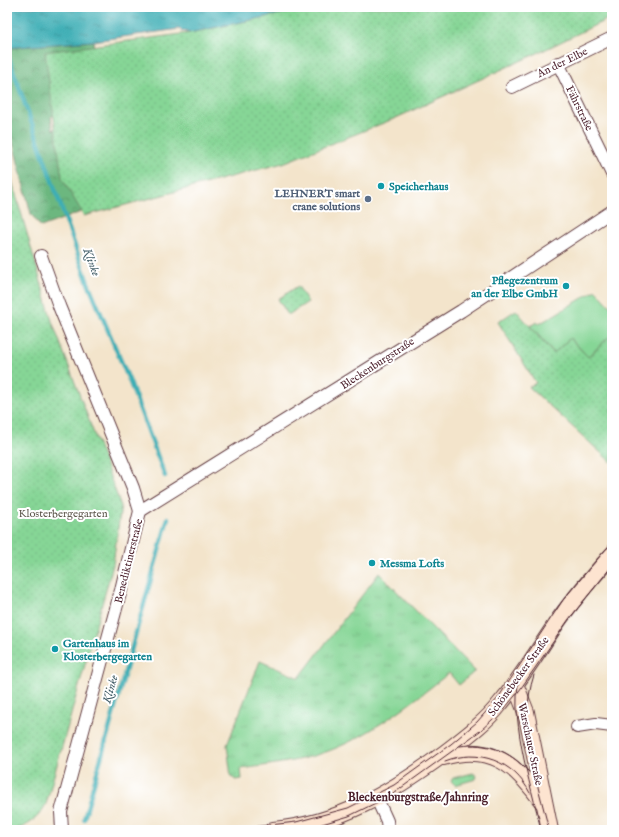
<svg xmlns="http://www.w3.org/2000/svg" width="619" height="837" font-family="'IM FELL English',serif">
  <defs>
    <pattern id="grass-tufts" width="24" height="20" patternUnits="userSpaceOnUse"><rect width="24" height="20" fill="#86d696"/><path d="M3 7l-1-3M5 7V3M7 7l1-3M15 17l-1-3M17 17v-4M19 17l1-3" fill="none" stroke="#75b781"/></pattern>
    <pattern id="forest-crowns" width="20" height="18" patternUnits="userSpaceOnUse"><rect width="20" height="18" fill="#6cb77f"/><path d="M2 6a3 3 0 1 1 6 0M12 15a3 3 0 1 1 6 0" fill="none" stroke="#5b9468"/></pattern>
    <pattern id="park-dots" width="8" height="8" patternUnits="userSpaceOnUse"><rect width="8" height="8" fill="#86d696"/><path d="M2 2h.1M6 6h.1" fill="none" stroke="#75b781" stroke-width="1.8" stroke-linecap="round"/></pattern>
    <pattern id="water-ripples" width="26" height="14" patternUnits="userSpaceOnUse"><rect width="26" height="14" fill="#3caeb5"/><path d="M2 4q2-2 4 0t4 0M15 11q2-2 4 0t4 0" fill="none" stroke="#348d93"/></pattern>
  </defs>
  <rect width="100%" height="100%" fill="#fff"/>
  <filter id="ink" filterUnits="userSpaceOnUse"><feTurbulence type="fractalNoise" baseFrequency=".025" numOctaves="2"/><feDisplacementMap in="SourceGraphic" scale="8" xChannelSelector="R" yChannelSelector="G"/><feConvolveMatrix kernelMatrix="1 2 1 2 8 2 1 2 1" color-interpolation-filters="sRGB"/></filter>
  <filter id="wash" filterUnits="userSpaceOnUse"><feTurbulence type="fractalNoise" baseFrequency=".012" numOctaves="4" result="noise"/><feDisplacementMap in="SourceGraphic" scale="16" xChannelSelector="R" yChannelSelector="G"/><feGaussianBlur stdDeviation="0.9" result="paint"/><feColorMatrix in="noise" values="0 0 0 0 0 0 0 0 0 0 0 0 0 0 0 0 0 1.4 0 .05"/><feComposite in="paint" operator="in"/></filter>
  <g filter="url(#wash)">
    <rect width="100%" height="100%" fill="#f3e4cb"/>
    <g fill="url(#grass-tufts)" stroke="#687a60">
      <path d="M379,573L475,671L459,685L449,673C414,701 366,739 323,753C296,762 269,765 241,769L242,779L236,780L231,777L227,745L260,661L299,678Z"/>
      <polygon points="473,773 477,776 476,779 455,785 451,781 453,778"/>
    </g>
    <polygon fill="url(#forest-crowns)" stroke="#5b6b55" points="93,41 96,63 69,103 51,117 53,130 69,123 93,205 81,212 41,227 31,214 7,119 7,48"/>
    <g fill="url(#park-dots)" stroke="#687a60">
      <polygon points="313,7 612,7 612,17 542,51 396,118 283,163 84,216 62,178 45,52 189,33"/>
      <path d="M7,163L52,321L121,506L113,565L46,804C38,820 24,830 7,830Z"/>
      <polygon points="298,286 308,302 288,315 278,299"/>
      <polygon points="516,310 553,353 570,338 588,357 612,334 612,463 529,387 536,383 498,322"/>
    </g>
    <polygon fill="#86d696" stroke="#687a60" points="596,290 612,308 612,334 588,357 570,338 554,353 530,326 537,322 539,324"/>
    <polygon fill="url(#water-ripples)" stroke="#436670" points="7,7 313,7 189,33 179,29 93,41 7,48"/>
    <g fill="none" stroke-linecap="round" stroke-linejoin="round">
      <g stroke="#3caeb5" stroke-width="4.5">
        <polyline points="7,53 88,283 129,380 165,476"/>
        <polyline points="84,819 168,518"/>
      </g>
    </g>
  </g>
  <g filter="url(#ink)">
    <g fill="none" stroke-linecap="round" stroke-linejoin="round">
      <g stroke="#633d43" stroke-width="14">
        <g id="minor">
          <polyline points="558,63 612,174"/>
          <polyline points="512,87 612,38"/>
          <polyline points="41,256 59,306 133,488 140,511 121,590 61,812 62,830"/>
          <polyline points="140,511 461,311 612,211"/>
          <polyline points="577,727 596,724 612,726"/>
          <polyline points="377,799 387,821 388,830"/>
        </g>
      </g>
      <g stroke="#633d43" stroke-width="18">
        <g id="secondary">
          <polyline points="515,684 526,712 550,830"/>
          <path d="M443,757C491,743 515,764 542,801"/>
          <path d="M273,830C340,824 392,792 445,753C464,738 484,724 499,705C522,678 540,647 560,618C576,596 594,575 612,555"/>
        </g>
      </g>
      <use href="#minor" stroke="#fff" stroke-width="12"/>
      <use href="#secondary" stroke="#fde4d0" stroke-width="16"/>
      <g stroke="#4a1f2b" stroke-width="1">
        <path d="M522,667C506,713 531,783 541,830"/>
        <path d="M534,675C517,726 537,780 549,830"/>
        <path d="M460,746C487,742 510,751 528,771"/>
        <path d="M445,761C478,748 514,761 530,793"/>
        <polyline points="226,830 296,822 348,808 394,785 451,744 477,722 498,698 563,600 612,542"/>
        <polyline points="302,830 349,816 390,796 480,731 505,708 519,691 569,619 612,566"/>
      </g>
    </g>
  </g>
  <g fill="#0f9aa8" stroke="#fff" stroke-width="1.5">
    <circle cx="381" cy="186" r="4"/>
    <circle cx="566" cy="286" r="4"/>
    <circle cx="372" cy="563" r="4"/>
    <circle cx="55" cy="649" r="4"/>
  </g>
  <circle fill="#5c6f8a" stroke="#fff" stroke-width="1.5" cx="368" cy="199" r="4"/>
  <g text-anchor="middle" stroke-width="4" stroke-linejoin="round" paint-order="stroke">
    <g font-size="11" fill="#4a1f2b" stroke="#fff">
      <text transform="translate(562 62) rotate(-26)" y="4">An der Elbe</text>
      <text transform="translate(580 108) rotate(64)" y="4">Fährstraße</text>
      <text transform="translate(377 363) rotate(-33)" y="4">Bleckenburgstraße</text>
      <text transform="translate(128 561) rotate(-76)" y="4">Benediktinerstraße</text>
      <text transform="translate(518 676) rotate(-54)" y="4">Schönebecker Straße</text>
      <text transform="translate(531 744) rotate(78)" y="4">Warschauer Straße</text>
    </g>
    <g font-size="11" font-weight="bold" fill="#0d838f" stroke="#fff" text-anchor="start">
      <text x="389" y="190">Speicherhaus</text>
      <text x="558" y="284" text-anchor="end">Pflegezentrum<tspan x="558" dy="13">an der Elbe GmbH</tspan></text>
      <text x="380" y="567">Messma Lofts</text>
      <text x="63" y="647">Gartenhaus im<tspan x="63" dy="13">Klosterbergegarten</tspan></text>
    </g>
    <g font-size="11" font-weight="bold" fill="#4e5e75" stroke="#fff" text-anchor="end">
      <text x="360" y="197">LEHNERT smart<tspan x="360" dy="13">crane solutions</tspan></text>
    </g>
    <g font-size="11" fill="#5c564b" stroke="#fff">
      <text x="63" y="517">Klosterbergegarten</text>
    </g>
    <g font-size="12" font-style="italic" fill="#445f69" stroke="#fff">
      <text transform="translate(92 262) rotate(70)" y="4">Klinke</text>
      <text transform="translate(110 689) rotate(-74)" y="4">Klinke</text>
    </g>
    <g font-size="12" font-weight="bold" fill="#4a1f2b" stroke="#fff">
      <text x="418" y="801">Bleckenburgstraße/Jahnring</text>
    </g>
  </g>
  <rect width="619" height="837" fill="none" stroke="#fff" stroke-width="24"/>
</svg>
